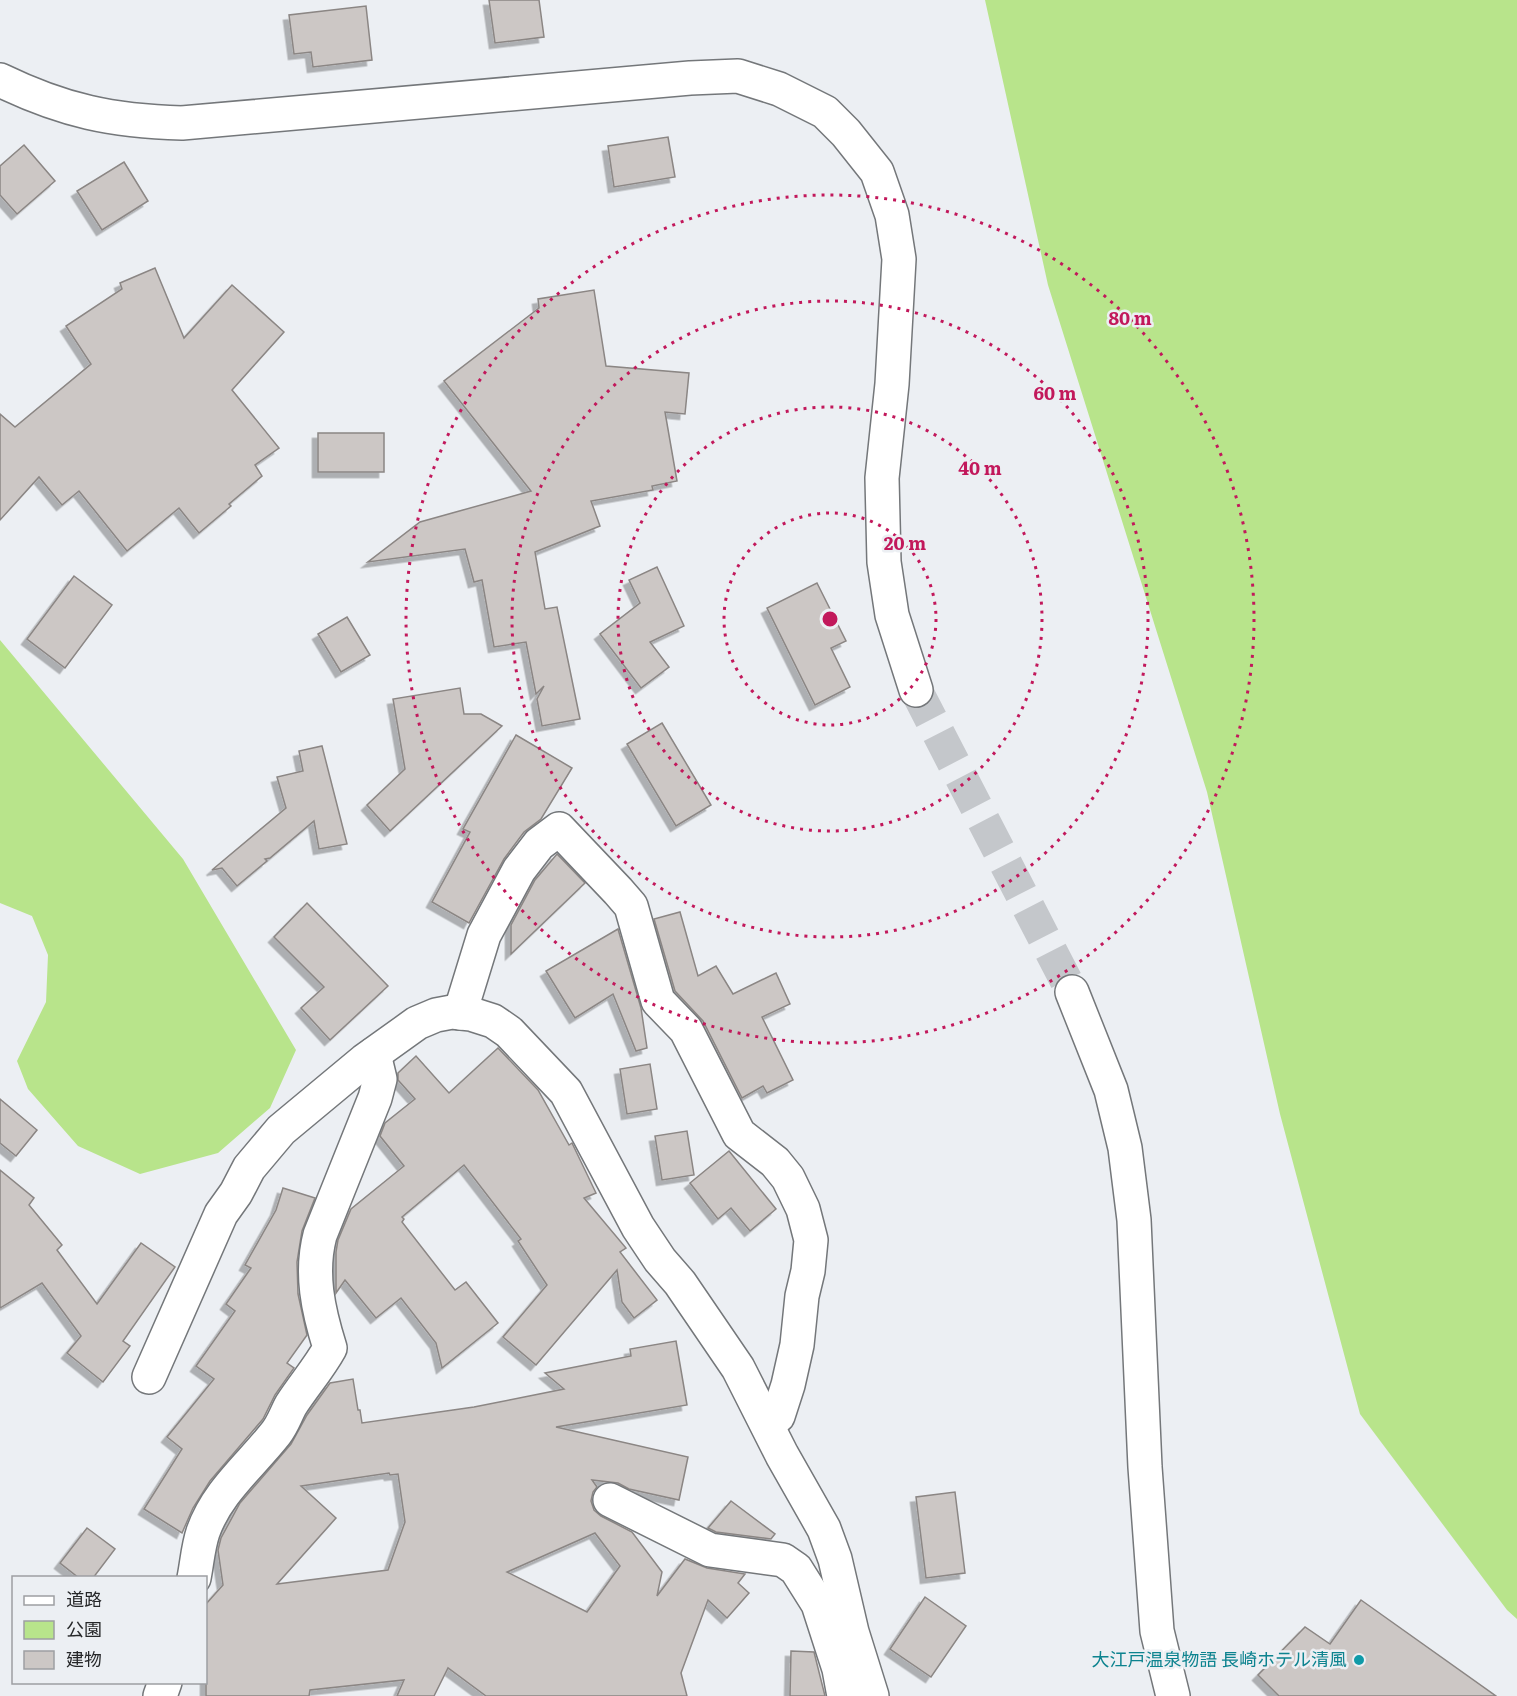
<svg xmlns="http://www.w3.org/2000/svg" width="1517" height="1696" font-family="Literata,'Noto Sans JP',serif">
  <defs>
    <filter id="shadow"><feDropShadow dx="-5.5" dy="5.5" stdDeviation="0" flood-color="#0004"/></filter>
  </defs>
  <rect width="100%" height="100%" fill="#eceff3"/>
  <g fill="#b8e48b">
    <polygon points="985,0 1517,0 1517,1619 1507,1610 1360,1414 1280,1114 1207,792 1048,285"/>
    <polygon points="0,640 183,859 296,1050 270,1108 218,1153 140,1174 78,1146 28,1089 17,1061 46,1002 48,955 32,916 0,903"/>
  </g>
  <g fill="#ccc7c5" stroke="#8b8684" stroke-width="1.5" fill-rule="evenodd" filter="url(#shadow)">
    <polygon points="489,0 539,0 544,37 495,43"/>
    <polygon points="366,6 372,60 313,67 311,52 294,54 289,15"/>
    <polygon points="668,137 675,177 614,187 608,146"/>
    <polygon points="24,145 55,181 17,214 0,195 0,166"/>
    <polygon points="124,162 148,201 102,230 77,191"/>
    <polygon points="155,268 184,338 232,285 284,332 232,390 279,448 255,465 262,476 229,504 231,506 199,533 179,508 127,551 79,491 62,505 39,477 0,520 0,414 15,427 91,364 66,326 122,289 120,283"/>
    <polygon points="594,290 606,366 689,373 685,414 665,412 677,481 652,486 653,490 591,501 600,526 535,552 545,609 557,607 580,719 542,726 537,699 544,686 536,694 526,642 494,647 482,580 474,582 465,549 368,562 420,522 531,491 444,381 539,308 538,299"/>
    <rect x="318" y="433" width="66" height="39"/>
    <polygon points="657,567 684,626 650,642 669,667 641,688 600,634 640,603 629,580"/>
    <polygon points="74,576 112,605 65,668 27,639"/>
    <polygon points="817,583 846,641 831,648 850,687 815,705 767,608"/>
    <polygon points="347,617 370,655 341,672 318,634"/>
    <polygon points="460,688 464,714 481,714 502,726 390,831 367,805 405,769 393,699"/>
    <polygon points="662,723 711,805 676,826 627,744"/>
    <polygon points="516,735 572,768 541,819 524,832 504,859 469,923 432,902 470,832 463,829"/>
    <polygon points="322,746 347,844 319,849 314,821 270,858 265,859 267,861 237,886 222,868 212,870 286,808 277,777 303,771 299,751"/>
    <polygon points="557,854 585,883 511,954 511,925 535,880"/>
    <polygon points="307,903 388,986 330,1040 301,1008 324,987 274,937"/>
    <polygon points="680,912 698,976 716,966 733,994 776,973 790,1004 762,1017 793,1080 767,1093 763,1086 742,1098 703,1021 675,991 654,919"/>
    <polygon points="618,929 641,1008 647,1048 636,1051 613,994 575,1018 546,971"/>
    <polygon points="498,1048 538,1090 569,1145 572,1143 596,1193 584,1198 626,1248 620,1252 657,1300 634,1318 622,1302 617,1270 536,1365 503,1337 547,1285 518,1241 521,1239 464,1165 402,1217 404,1219 402,1222 455,1290 466,1282 498,1323 442,1368 436,1343 401,1298 376,1318 345,1280 336,1293 336,1252 338,1240 351,1209 404,1166 380,1136 385,1123 415,1099 398,1080 398,1073 416,1056 449,1093"/>
    <polygon points="650,1064 657,1109 627,1114 620,1069"/>
    <polygon points="0,1099 37,1130 16,1156 0,1143"/>
    <polygon points="687,1131 694,1175 662,1180 655,1136"/>
    <polygon points="729,1151 776,1209 750,1231 731,1208 718,1219 690,1183"/>
    <polygon points="0,1170 34,1198 29,1205 62,1245 57,1250 97,1304 141,1243 175,1267 123,1341 130,1346 103,1382 67,1353 81,1336 42,1283 0,1308"/>
    <polygon points="283,1188 315,1198 302,1231 297,1262 298,1294 307,1335 287,1363 294,1368 275,1395 263,1419 210,1481 193,1508 182,1533 144,1509 182,1449 167,1437 214,1379 196,1366 235,1311 226,1304 251,1268 245,1265 276,1210"/>
    <path d="M676,1341L687,1405L556,1427L688,1457L679,1500L629,1489L618,1483L592,1480L597,1487L593,1492L591,1501L594,1510L601,1516L632,1532L662,1572L657,1596L685,1559L707,1568L745,1574L738,1583L749,1593L727,1618L708,1600L681,1673L687,1696H486L448,1668L434,1696H397L404,1680L310,1690L309,1696H206V1604L223,1585L218,1550L221,1538L240,1503L291,1444L307,1415L330,1383L353,1379L358,1410H360L362,1423L474,1407L564,1389L545,1373L631,1356L630,1349ZM389,1473L390,1475L398,1474L405,1522L388,1570L277,1584L336,1518L301,1486ZM595,1533L620,1566L587,1612L507,1572Z"/>
    <polygon points="955,1492 965,1573 926,1578 916,1497"/>
    <polygon points="731,1501 775,1534 771,1539 716,1532 708,1528"/>
    <polygon points="87,1528 115,1549 93,1578 79,1578 60,1563"/>
    <polygon points="925,1597 966,1626 931,1677 890,1649"/>
    <polygon points="1361,1600 1496,1696 1279,1696 1258,1675 1305,1627 1330,1644"/>
    <polygon points="791,1651 814,1652 825,1696 790,1696"/>
  </g>
  <g fill="none" stroke-linecap="round" stroke-linejoin="round">
    <polyline stroke="#c4c7cb" stroke-width="33" stroke-dasharray="33 16" stroke-linecap="butt" points="916,690 1072,992"/>
    <g stroke="#74777a" stroke-width="36">
      <g id="minor">
        <path d="M0,80C64,111 112,121 182,123L690,78L738,76L779,89L825,112L846,133L877,172L892,215L899,259L892,384L882,478L884,562L892,615L916,690"/>
        <polyline points="1072,992 1111,1090 1125,1148 1134,1220 1145,1467 1157,1631 1173,1696"/>
        <polyline points="460,1013 484,935 519,870 539,844 559,829 618,891 631,906 658,1001 686,1030 739,1134 775,1162 788,1178 803,1209 811,1240 808,1271 802,1296 797,1345 788,1385 778,1416 767,1424"/>
        <polyline points="149,1377 221,1214 236,1193 249,1168 281,1130 364,1061 417,1023 436,1015 452,1012 471,1014 493,1021 509,1032 566,1092 638,1227 660,1260 680,1283 738,1368 782,1455 824,1529 835,1559 852,1632 872,1696"/>
        <polyline points="610,1500 710,1550 783,1560 796,1569 818,1604 839,1669 844,1696"/>
        <path d="M194,1578C197,1563 198,1547 203,1532C217,1492 250,1466 276,1433C283,1424 286,1414 291,1405C304,1385 319,1368 330,1348C318,1310 310,1273 320,1235L375,1098L380,1079L374,1054"/>
        <polyline points="160,1696 165,1682"/>
      </g>
    </g>
    <use href="#minor" stroke="#fff" stroke-width="33"/>
  </g>
  <g fill="none" stroke="#c2185b" stroke-width="3" stroke-dasharray="3 6">
    <circle cx="830" cy="619" r="106"/>
    <circle cx="830" cy="619" r="212"/>
    <circle cx="830" cy="619" r="318"/>
    <circle cx="830" cy="619" r="424"/>
  </g>
  <circle fill="#0f9aa8" stroke="#eceff3" stroke-width="2" cx="1359" cy="1660" r="6"/>
  <g text-anchor="middle" stroke-width="5" stroke-linejoin="round" paint-order="stroke">
    <g font-size="18" fill="#0d838f" stroke="#eceff3" text-anchor="end">
      <text x="1347" y="1666">大江戸温泉物語 長崎ホテル清風</text>
    </g>
  </g>
  <circle cx="830" cy="619" r="9" fill="#c2185b" stroke="#eceff3" stroke-width="3"/>
  <g font-size="18" text-anchor="middle" font-weight="bold" fill="#c2185b" stroke="#eceff3" stroke-width="5" stroke-linejoin="round" paint-order="stroke">
    <text x="1130" y="325">80 m</text>
    <text x="1055" y="400">60 m</text>
    <text x="980" y="475">40 m</text>
    <text x="905" y="550">20 m</text>
  </g>
  <rect x="12" y="1576" width="195" height="108" fill="#eceff3" stroke="#9d9fa2" stroke-width="1.5"/>
  <rect x="24" y="1596" width="30" height="9" fill="#ffffff" stroke="#9d9fa2" stroke-width="1.5"/>
  <text x="66" y="1606" font-size="18" fill="#262729">道路</text>
  <rect x="24" y="1621" width="30" height="18" fill="#b8e48b" stroke="#9d9fa2" stroke-width="1.5"/>
  <text x="66" y="1636" font-size="18" fill="#262729">公園</text>
  <rect x="24" y="1651" width="30" height="18" fill="#ccc7c5" stroke="#9d9fa2" stroke-width="1.5"/>
  <text x="66" y="1666" font-size="18" fill="#262729">建物</text>
</svg>
